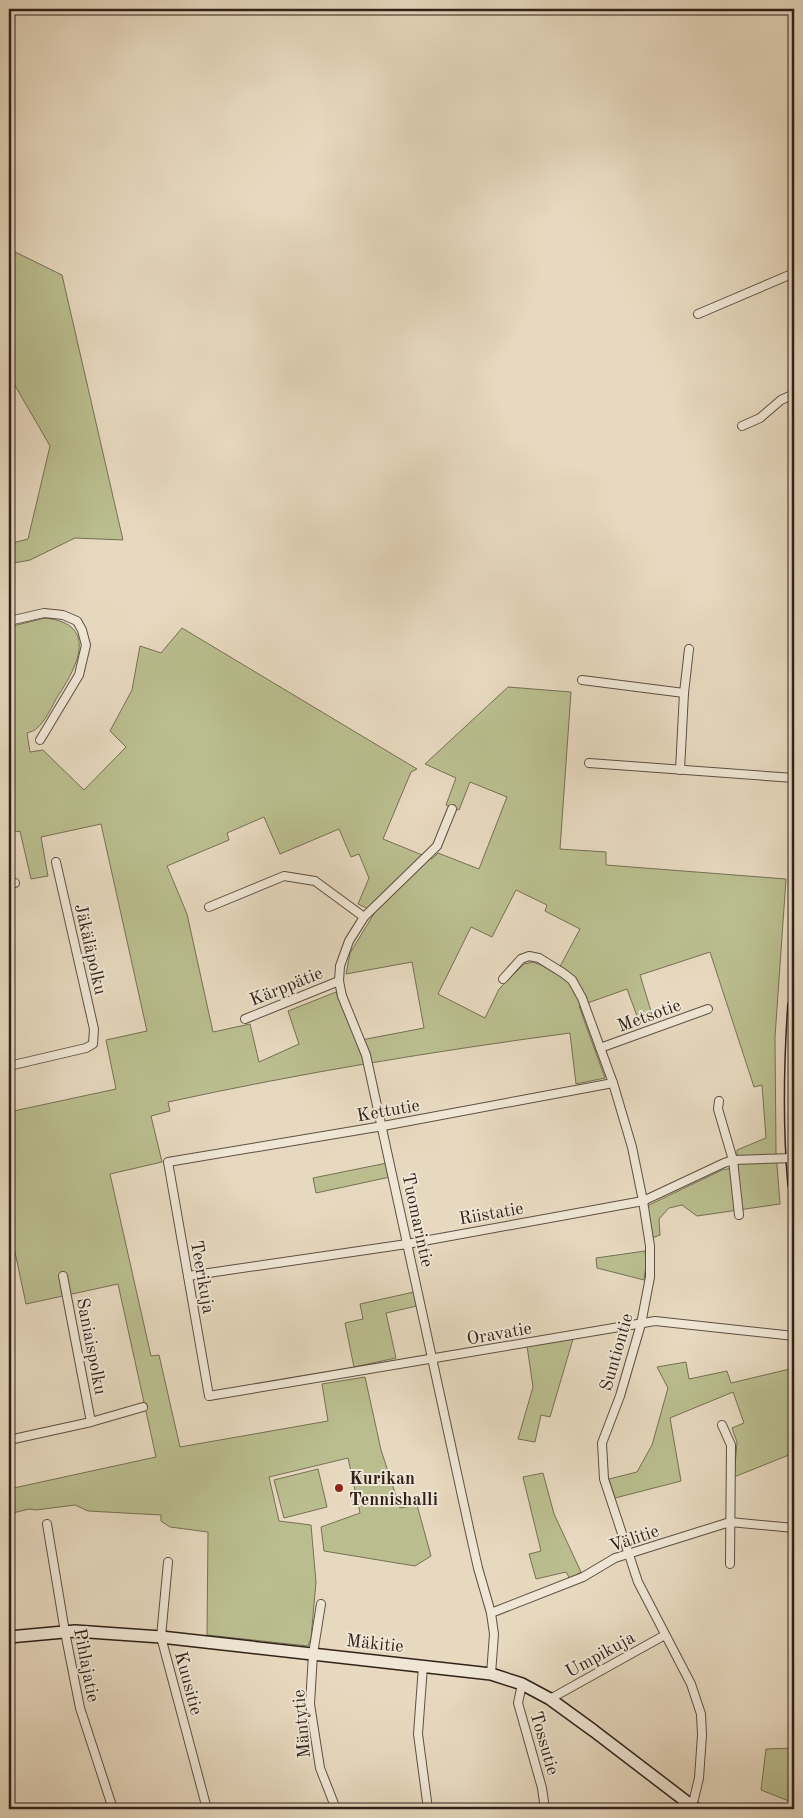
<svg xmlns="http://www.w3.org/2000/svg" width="803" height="1818" font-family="'Old Standard TT',serif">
  <rect width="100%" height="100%" fill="#e7d9bf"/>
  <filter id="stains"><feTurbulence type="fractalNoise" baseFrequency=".004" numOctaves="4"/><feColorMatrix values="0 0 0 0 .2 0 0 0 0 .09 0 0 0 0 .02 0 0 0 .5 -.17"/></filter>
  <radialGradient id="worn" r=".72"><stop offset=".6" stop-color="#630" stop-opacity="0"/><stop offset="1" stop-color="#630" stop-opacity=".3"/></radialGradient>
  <g fill="#babe8f" stroke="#767054" fill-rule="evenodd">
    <polygon points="9,249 62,275 123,540 75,538 30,560 9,564 9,544 28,539 50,446 9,375"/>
    <path d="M45,618C101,624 76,669 56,699C52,707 44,723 37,728C35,731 30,732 27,733L30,752L43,750L84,790L126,747L110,731L132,690L140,646L161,653L182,628L417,769L411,772L383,839L432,859L438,853L479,869L507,797L470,782L459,810L446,805L456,778L425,764L508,687L571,692L560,849L606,852V865L786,879L775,1037L776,1152L780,1204L697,1216L682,1205L669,1208L659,1219L660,1235L652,1238L647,1206L722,1170L737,1167V1150L766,1138L762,1085L754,1087L710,952L640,975L651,1011L637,1016L627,989L579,1006L605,1078L576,1084L570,1033C435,1051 301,1073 168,1102L170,1111L151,1116L162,1162L110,1174L151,1356L159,1355L180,1447L328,1421L322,1384L365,1377L381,1450L400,1508L417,1505L431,1556L415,1566L324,1551L321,1527L360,1513L348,1458L269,1477L279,1521L311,1525L316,1582L311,1638L308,1646L207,1635L208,1532L170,1527L161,1521V1515L88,1511L75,1505L36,1510L29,1509L9,1514V1489L156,1457L118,1284L26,1304L9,1224V1112L116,1089L106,1040L147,1031L101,824L41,837L48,876L31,879L20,831L9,833V627ZM264,817L280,854L339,829L351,857L359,854L369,878L358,904L375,912L350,953L346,974L412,962L424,1028L356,1041L336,992L288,1011L299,1044L259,1062L250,1024L213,1032L187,914L167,866L229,840L227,833ZM516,890L547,905L545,911L580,929L556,974L541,965L533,962L524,964L499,989L485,1018L438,994L471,927L492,937Z"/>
    <polygon points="387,1163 390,1177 316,1193 313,1178"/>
    <polygon points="645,1251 646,1264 644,1280 597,1268 596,1258"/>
    <polygon points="414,1292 417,1306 386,1313 396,1358 354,1367 345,1323 363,1319 360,1304"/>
    <polygon points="573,1339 550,1417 541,1415 535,1442 518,1439 533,1387 527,1346"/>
    <polygon points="686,1362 689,1379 727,1371 731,1383 794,1368 794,1453 734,1477 737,1442 732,1428 744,1423 733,1392 670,1418 681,1481 615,1498 609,1479 637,1472 652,1445 668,1388 657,1367"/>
    <polygon points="318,1469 327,1507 284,1518 274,1480"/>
    <polygon points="543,1473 554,1514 581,1572 570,1579 566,1572 536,1579 529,1554 541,1551 523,1477"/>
    <polygon points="794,1748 794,1803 761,1790 766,1749"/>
  </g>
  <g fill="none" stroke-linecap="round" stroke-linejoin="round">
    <g stroke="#5e4f43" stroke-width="10">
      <g id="street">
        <polyline points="698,314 794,273"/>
        <polyline points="742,426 760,418 781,400 794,394"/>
        <polyline points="9,621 44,613 63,615 77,621 82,630 86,645 79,675 40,740"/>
        <polyline points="582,680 684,693"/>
        <polyline points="589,763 794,778"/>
        <polyline points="680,770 684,693 689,649"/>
        <polyline points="452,809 437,846 364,917 349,941 340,966 339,981 342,996 366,1055 469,1528 478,1568 491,1613 494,1634 491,1674"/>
        <polyline points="9,884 15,883"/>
        <polyline points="209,907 284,876 315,881 364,917"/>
        <polyline points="503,979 521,959 529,956 539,958 563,973 572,980 582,998 613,1083 632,1147 643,1201 650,1246 650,1277 641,1324 620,1396 602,1443 604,1479 638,1582 691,1684 701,1714 702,1735 699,1778 692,1807"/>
        <polyline points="245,1019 339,981"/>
        <polyline points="600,1048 708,1009"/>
        <polyline points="9,1066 86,1048 93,1044 94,1029 56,862"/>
        <polyline points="613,1083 383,1126 168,1162 209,1396 655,1321 794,1336"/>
        <polyline points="719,1101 718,1109 733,1160 739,1215"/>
        <polyline points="63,1276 91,1422"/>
        <polyline points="188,1276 407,1244 643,1201 724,1163 733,1160 794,1158"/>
        <polyline points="722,1425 731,1445 730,1564"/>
        <polyline points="9,1440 91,1422 143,1407"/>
        <polyline points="47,1524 65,1632 80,1708 113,1809"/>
        <polyline points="168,1562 161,1637 207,1809"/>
        <polyline points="321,1604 313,1654 310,1704 320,1768 336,1809"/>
        <polyline points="491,1613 583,1577 615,1558 730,1522 794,1528"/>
        <polyline points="423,1666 418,1734 428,1809"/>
        <polyline points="522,1684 518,1703 542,1788 545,1809"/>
        <polyline points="550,1699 665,1635"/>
      </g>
    </g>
    <g stroke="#31211a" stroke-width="14">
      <g id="secondary">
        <path d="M794,1005C790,1065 789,1125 794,1184"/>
        <polyline points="9,1637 75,1631 161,1637 491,1674 522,1684 550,1699 594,1731 696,1809"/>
      </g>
    </g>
    <use href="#street" stroke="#efe6d5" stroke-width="8"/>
    <use href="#secondary" stroke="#efe6d5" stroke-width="11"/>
  </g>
  <circle fill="#8f2418" stroke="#efe6d5" stroke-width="2" cx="339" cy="1488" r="5"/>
  <g text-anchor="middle" stroke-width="4" stroke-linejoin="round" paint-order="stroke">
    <g font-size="18" fill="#31211a" stroke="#efe6d5">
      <text transform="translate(91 949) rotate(77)" y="6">Jäkäläpolku</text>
      <text transform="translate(286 986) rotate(-22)" y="6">Kärppätie</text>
      <text transform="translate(649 1015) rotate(-20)" y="6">Metsotie</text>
      <text transform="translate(388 1110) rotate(-10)" y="6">Kettutie</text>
      <text transform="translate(491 1213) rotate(-10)" y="6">Riistatie</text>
      <text transform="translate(418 1220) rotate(78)" y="6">Tuomarintie</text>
      <text transform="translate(203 1277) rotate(80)" y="6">Teerikuja</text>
      <text transform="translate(499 1333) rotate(-10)" y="6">Oravatie</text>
      <text transform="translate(92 1346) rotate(79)" y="6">Saniaispolku</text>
      <text transform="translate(616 1352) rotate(-74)" y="6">Suntiontie</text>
      <text transform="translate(634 1538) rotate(-19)" y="6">Välitie</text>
      <text transform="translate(375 1643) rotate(6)" y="6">Mäkitie</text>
      <text transform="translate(600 1654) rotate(-29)" y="6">Umpikuja</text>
      <text transform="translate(87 1665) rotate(79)" y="6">Pihlajatie</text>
      <text transform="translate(189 1683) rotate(75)" y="6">Kuusitie</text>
      <text transform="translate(301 1724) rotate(-95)" y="6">Mäntytie</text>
      <text transform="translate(545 1743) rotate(74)" y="6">Tossutie</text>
    </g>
    <g font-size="18" font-weight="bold" fill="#31211a" stroke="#efe6d5" text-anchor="start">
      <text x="349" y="1484">Kurikan<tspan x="349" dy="21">Tennishalli</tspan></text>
    </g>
  </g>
  <rect width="803" height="1818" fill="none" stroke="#e7d9bf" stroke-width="30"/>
  <rect x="10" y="10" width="783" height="1798" fill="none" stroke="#31211a" stroke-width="2.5"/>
  <rect x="15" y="15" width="773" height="1788" fill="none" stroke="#31211a"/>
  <rect width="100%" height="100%" filter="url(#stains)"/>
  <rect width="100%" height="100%" fill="url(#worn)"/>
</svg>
